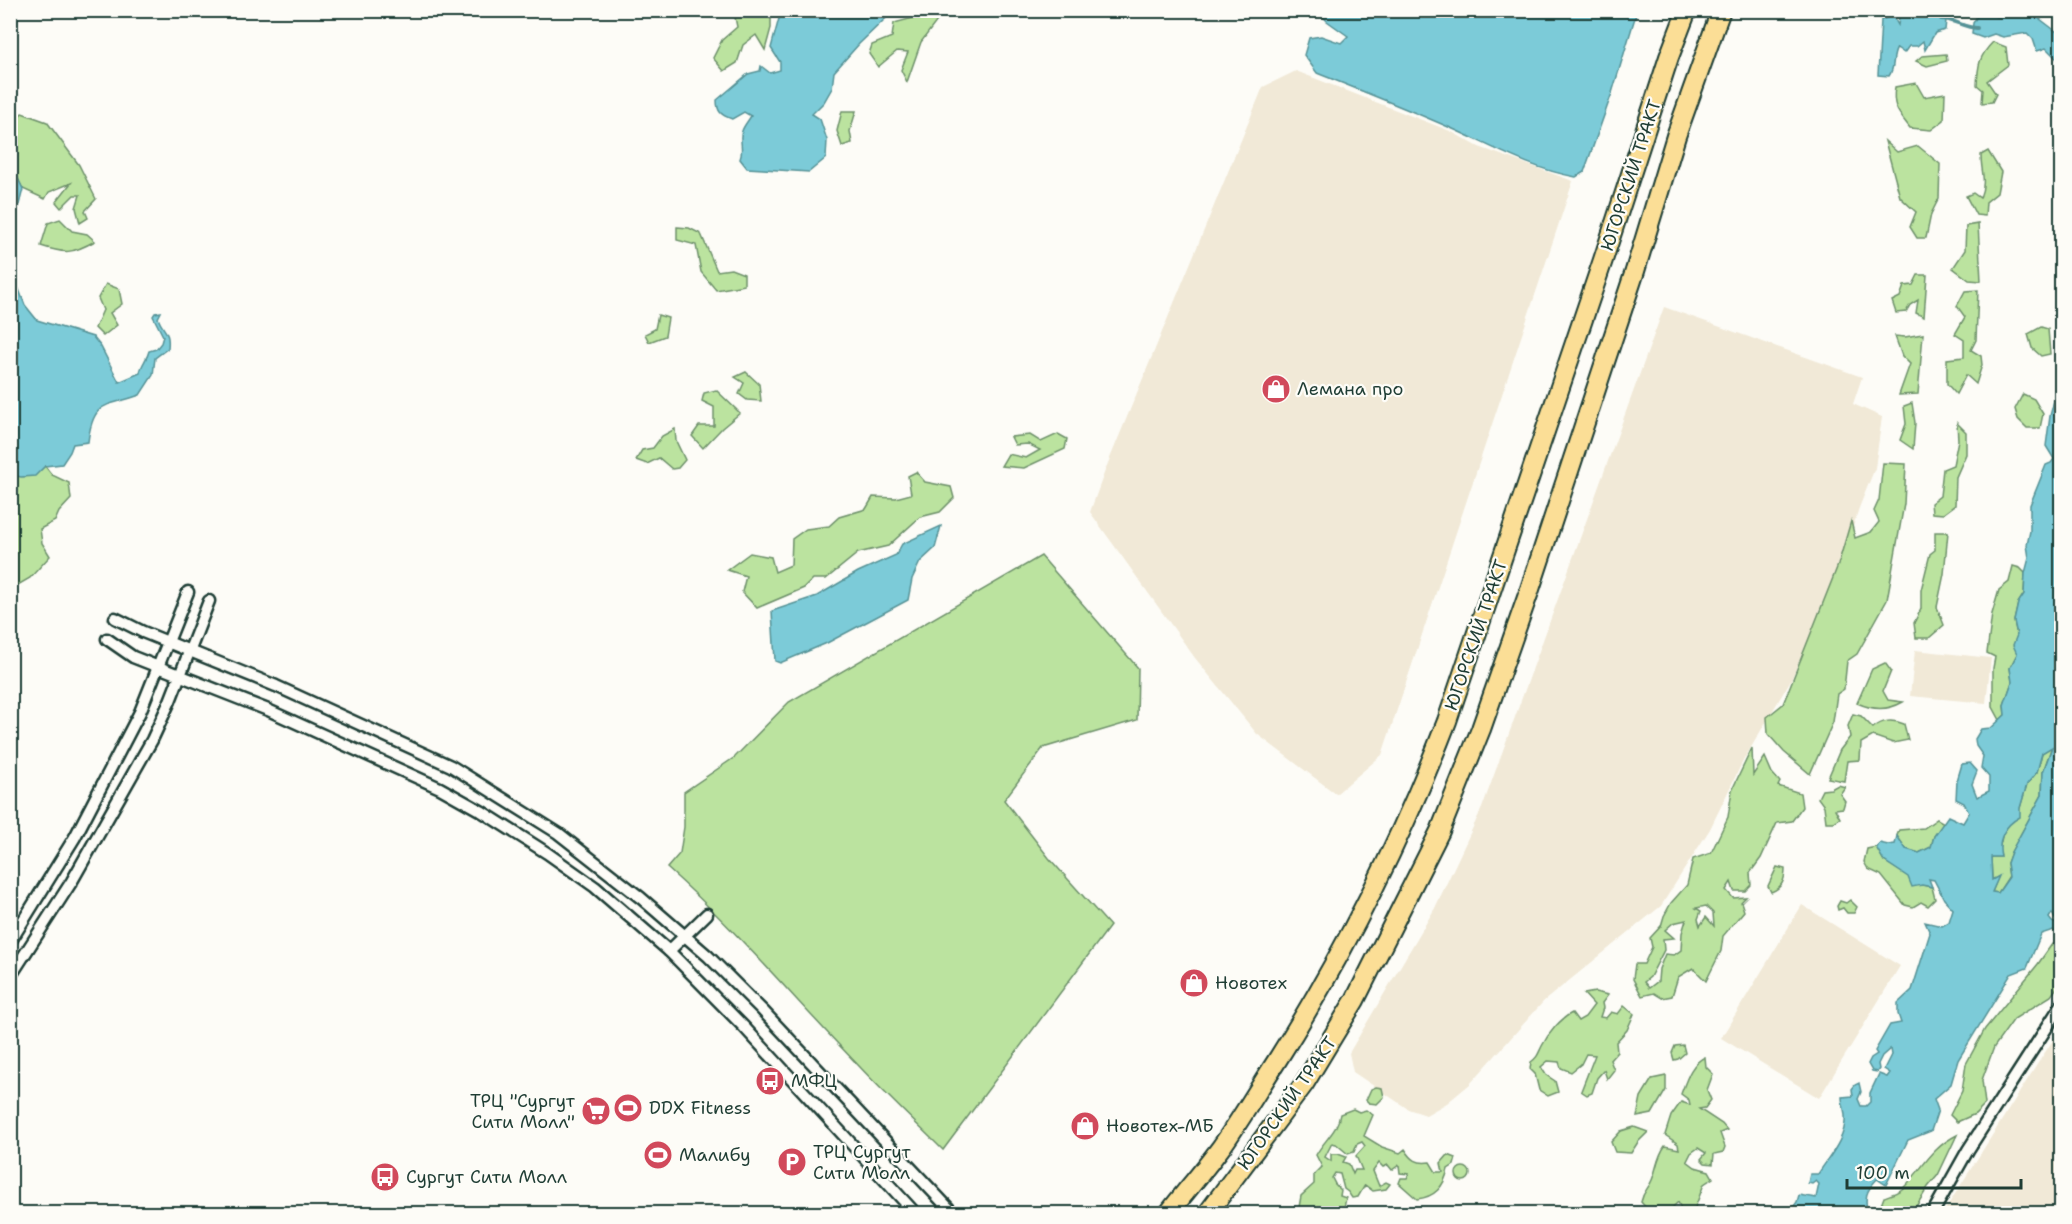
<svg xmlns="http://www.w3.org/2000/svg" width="2072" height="1224" font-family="'Shantell Sans',sans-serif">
  <rect width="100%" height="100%" fill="#fdfcf7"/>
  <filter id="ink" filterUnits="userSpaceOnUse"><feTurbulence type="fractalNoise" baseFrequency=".0167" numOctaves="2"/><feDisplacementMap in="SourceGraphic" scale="12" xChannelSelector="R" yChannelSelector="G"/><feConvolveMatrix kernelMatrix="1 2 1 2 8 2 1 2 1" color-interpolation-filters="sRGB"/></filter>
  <g filter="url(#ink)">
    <g fill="#f1e9d7">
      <polygon points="1296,71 1450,131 1479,147 1573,181 1382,755 1336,794 1257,734 1195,658 1090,512 1106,468 1263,87"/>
      <polygon points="1664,307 1862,377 1853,404 1882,417 1875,468 1859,508 1835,581 1792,678 1743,761 1710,829 1661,906 1544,1001 1470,1084 1447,1103 1426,1115 1408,1109 1353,1072 1349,1053 1435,908 1482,808"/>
      <polygon points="1915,650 1991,658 1986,703 1910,696"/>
      <polygon points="1802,905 1900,966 1819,1098 1721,1038"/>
      <polygon points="2061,1028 2061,1213 1943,1213 2038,1063"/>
    </g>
    <g fill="#bbe39f" stroke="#6d906a" stroke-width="1.5" fill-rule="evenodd">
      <polygon points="738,11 771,12 771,28 765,50 756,35 743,45 737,63 724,71 713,58 722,40 737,27 734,12"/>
      <polygon points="909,11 942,11 943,13 921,42 907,82 901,70 908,52 897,51 878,67 869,54 872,45 892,37 894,23 913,18"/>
      <path d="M1993,42L2006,47L2008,65L1987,81L1996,94L1992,102L1982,103L1983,90L1977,85C1978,65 1979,56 1993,42Z"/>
      <polygon points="1946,54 1947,61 1927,66 1916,61 1922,56"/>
      <path d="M1916,83L1924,97L1945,93L1944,120L1931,130L1910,128C1898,112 1892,107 1895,87Z"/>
      <polygon points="842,111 856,111 850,131 852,143 842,146 837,131"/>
      <polygon points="22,113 47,122 79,165 96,199 85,211 88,218 80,223 76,208 80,195 74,195 61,208 56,202 71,183 49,192 45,199 23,189 11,164 11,124"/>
      <polygon points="1885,141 1897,152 1918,146 1940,164 1939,198 1931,214 1926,238 1917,238 1910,227 1916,212 1900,197"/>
      <path d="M1988,151L2001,172L1997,193L1986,202L1985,216L1976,215L1966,196L1973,193L1980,198C1987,180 1981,173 1981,155Z"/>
      <path d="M60,219L72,231L87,234L95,241C72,254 65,254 41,246L48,223Z"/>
      <polygon points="1978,224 1981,281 1969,280 1953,268 1965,250 1966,226"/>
      <polygon points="677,227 689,228 701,234 717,271 731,269 744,274 744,285 716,290 701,272 696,245 677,240"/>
      <polygon points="1918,275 1927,275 1924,317 1916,313 1918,300 1910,305 1906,312 1896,313 1892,301 1900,297 1904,286 1913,285"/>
      <polygon points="106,284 119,289 122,304 110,313 117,325 103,336 95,328 103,310 98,298"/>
      <polygon points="1978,290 1976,340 1971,350 1981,356 1982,365 1976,384 1966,375 1956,394 1947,384 1947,359 1964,357 1964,340 1955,334 1965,317 1957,306 1965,291"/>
      <polygon points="658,315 668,318 665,336 649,342 645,334 655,329"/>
      <polygon points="2041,327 2048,329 2050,354 2041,356 2032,348 2028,334"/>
      <polygon points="1923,334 1918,394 1899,395 1910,364 1902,356 1895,336 1905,337"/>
      <polygon points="746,372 759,384 761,401 747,400 739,394 744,383 735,377"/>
      <polygon points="716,390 740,413 722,428 703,448 692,436 699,426 714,426 714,407 702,401 704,393"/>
      <polygon points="2023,394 2034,399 2043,414 2040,428 2027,428 2018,419 2015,409"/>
      <polygon points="1912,403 1915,423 1913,449 1900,440 1906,424 1904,406"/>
      <polygon points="1957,423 1966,432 1966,454 1956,477 1955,505 1943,514 1932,513 1931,503 1940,496 1943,469 1953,465 1958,440"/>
      <polygon points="675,429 676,441 685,460 678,468 672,469 659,458 647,464 636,460 642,450 653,448 662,436"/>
      <polygon points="1058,434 1067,439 1065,449 1024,468 1001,466 1008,454 1026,458 1040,450 1028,444 1015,445 1011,437 1030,435 1041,442"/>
      <polygon points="1883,463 1906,464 1904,504 1887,600 1857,654 1847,661 1844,689 1837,694 1833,722 1810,774 1784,752 1768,734 1767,717 1783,704 1838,565 1851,521 1855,538 1871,532 1879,522 1874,511 1879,500"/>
      <path d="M45,466L52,475L69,483L71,499L59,512L55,521L40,529L42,543L50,556L30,578L11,589V475C26,478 34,477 45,466Z"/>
      <polygon points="916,472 925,482 951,487 954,498 940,512 920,517 888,546 858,553 826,579 813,579 804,588 757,608 742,592 746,576 727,570 750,553 771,557 775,572 791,565 792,539 806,529 829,526 839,517 866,509 873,497 896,498 911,494 908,476"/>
      <polygon points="1935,532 1948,532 1944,574 1937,607 1944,625 1929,638 1916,638 1914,623 1921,609 1921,590 1930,554 1935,550"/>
      <path d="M1041,556L1138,668L1137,720L1043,748L1004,800L1049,858L1110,926L943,1150C915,1122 886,1095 859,1066C795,1000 736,929 667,868L680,853L684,827V792L735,757L789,702Z"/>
      <polygon points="2013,566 2020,568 2025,573 2024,594 2018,603 2014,621 2017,635 2017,654 2010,668 2012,682 2004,705 2005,715 2000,720 1993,707 1993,668 1995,657 1987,653 1992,614 1999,590 2009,582"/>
      <path d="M1885,663L1891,671L1883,691L1888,700L1903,702C1887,711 1873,710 1857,703L1872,669Z"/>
      <path d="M1853,714L1861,716L1873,728C1883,720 1892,719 1904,724L1908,740L1893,743L1873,736L1861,743L1860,760L1847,761L1844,781L1828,778L1840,750L1850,737L1848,726Z"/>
      <polygon points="2052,746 2043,772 2042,795 2011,852 2007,863 2009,876 1998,893 1992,892 1998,877 1992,880 1991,857 2001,857 1999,850 2003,832 2020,808 2027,784 2037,772 2042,753"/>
      <path d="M1752,748L1753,775L1765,757L1772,773L1780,782L1778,786L1800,793L1802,807L1792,821L1777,823L1761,858L1750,873L1751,885L1745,891H1734L1731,882L1726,890L1733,898L1746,897L1741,902L1744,911L1723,936L1721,951L1706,981L1693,968L1678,977L1672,996L1662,998L1654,993L1642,996L1633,979L1635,964H1644L1652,947L1650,938L1661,926L1664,916L1671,903L1687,885L1693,859L1711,853L1728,817L1732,790ZM1706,906L1713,913L1714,926L1706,917L1700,926L1698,919L1701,911L1696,908ZM1686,920L1682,933L1681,950L1674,955L1665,954L1659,969L1658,981L1649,988L1644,982L1650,977L1664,950L1663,939L1674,938L1665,930L1673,923Z"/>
      <polygon points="1838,785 1845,787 1840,794 1845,801 1843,808 1835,809 1840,818 1834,822 1826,822 1824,806 1818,798 1822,790 1831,789"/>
      <polygon points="1937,819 1944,823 1934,836 1931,847 1919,853 1906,849 1897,836 1899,830 1924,828"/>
      <polygon points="1876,847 1884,861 1922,885 1932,887 1935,899 1928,906 1921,902 1913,907 1905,905 1881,875 1868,869 1864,862 1867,849"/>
      <path d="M1777,867L1785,869C1785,880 1782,888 1771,892L1768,886Z"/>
      <polygon points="1850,900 1857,907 1854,913 1847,913 1843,908 1838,910 1837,906 1840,901 1846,903"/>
      <polygon points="2052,944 2061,945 2061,982 2051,996 2014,1019 1994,1047 1982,1080 1985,1104 1975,1114 1957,1122 1950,1115 1962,1091 1966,1064 1985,1029 2038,964"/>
      <path d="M1595,992L1608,995L1602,1003L1603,1008L1600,1017L1606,1018L1611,1012L1618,1014L1624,1006L1634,1014L1627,1030L1616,1042L1617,1052L1610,1060L1614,1070L1607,1079L1604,1070L1597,1078L1592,1093L1587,1095L1581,1091L1595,1055L1586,1054L1581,1064L1571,1072L1561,1068L1559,1062L1548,1061L1541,1067L1546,1075L1555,1081L1558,1092L1548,1096L1539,1090L1535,1074L1530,1069L1531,1062C1538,1057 1538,1054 1542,1046C1548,1034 1560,1019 1572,1013L1578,1021L1585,1017L1594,1005L1584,994Z"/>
      <polygon points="1683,1045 1685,1053 1678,1059 1674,1060 1672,1053 1675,1046"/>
      <path d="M1705,1057L1706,1067L1713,1074L1707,1090L1711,1100L1705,1108L1699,1109L1722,1124L1727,1130L1720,1133L1725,1147L1723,1152L1714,1154L1713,1164L1705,1163L1701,1159L1706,1153L1698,1148L1691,1153L1687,1161L1695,1167L1709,1171L1713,1178L1704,1184L1693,1213H1683L1678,1202L1669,1211L1647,1209L1641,1202C1644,1189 1648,1190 1652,1180C1657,1168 1657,1157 1665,1146L1679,1149L1678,1144L1665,1135L1671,1116L1681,1102L1690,1105L1689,1100L1681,1094C1686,1081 1691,1063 1705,1057Z"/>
      <polygon points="1666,1076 1666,1090 1652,1114 1637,1117 1641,1097 1652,1079"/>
      <polygon points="1376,1087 1382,1088 1384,1097 1377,1104 1369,1103 1366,1100 1371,1089"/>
      <path d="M1353,1109L1359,1112L1366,1110L1373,1115L1364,1136L1382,1147L1400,1153L1405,1149C1412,1160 1417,1164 1430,1162L1436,1172H1443L1441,1163L1448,1155L1456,1158L1454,1165L1448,1169C1444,1187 1435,1197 1417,1199L1399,1183L1401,1178H1407L1409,1174L1400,1173L1399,1165L1392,1170L1388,1165L1383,1167L1379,1163L1373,1171L1379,1186L1386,1182L1390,1184L1386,1189L1373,1191L1365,1185L1358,1197L1352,1198L1348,1192L1344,1189L1340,1174L1335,1173L1332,1178L1335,1184L1341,1190L1340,1196L1346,1198L1344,1208L1328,1213H1298L1301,1196L1314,1184V1175L1322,1167L1316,1155C1324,1140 1338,1131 1340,1114ZM1362,1142L1365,1146L1356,1156L1362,1170H1355L1353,1174L1349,1164L1343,1162L1346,1157L1338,1154H1331V1161L1325,1157L1332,1143L1336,1144L1348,1154L1354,1152L1357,1144Z"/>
      <polygon points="1634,1127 1648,1132 1638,1142 1631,1153 1615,1152 1611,1142 1621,1131"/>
      <path d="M1957,1135L1938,1175L1928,1187L1912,1213H1878L1884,1197C1890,1195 1897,1193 1902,1189C1922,1171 1929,1149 1957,1135Z"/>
      <circle cx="1463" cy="1174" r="7"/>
    </g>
    <g fill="#7bcbd8" stroke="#569296" stroke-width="1.5" fill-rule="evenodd">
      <path d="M854,10L855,12L885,11L888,16L859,44L834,72L832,88L824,102L812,114L820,119L827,140L826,158L809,172L747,168L740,159C743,151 741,147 741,139C740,130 746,124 751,116L744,112L732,119C721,115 717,112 717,100L748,74L760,71L761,66L770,73L780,70V62L771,48L781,11Z"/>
      <path d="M1318,11H1637L1612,93L1584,172L1576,177C1531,169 1493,147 1453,129C1408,109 1362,91 1317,73L1304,55L1309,38L1321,36L1341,43L1348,36L1327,21Z"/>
      <path d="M1890,11L1898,25L1900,11H1947L1945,30L1935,33L1925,50L1923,41L1917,46H1909L1904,53L1897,48C1891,58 1896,66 1889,76L1878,75L1881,20L1889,17Z"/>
      <polygon points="1980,11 1985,11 1997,17 2036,16 2061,35 2061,63 2046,48 2037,51 2033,39 2027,33 2003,37 1994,34 1983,38 1972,34 1973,23"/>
      <polygon points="11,164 23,189 11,236"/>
      <path d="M11,253L13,274L25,305L37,320L93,337L101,347L119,382L140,373C141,364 147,360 149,351L156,349L161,343L163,336L153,316L155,313L161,312L158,318C163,332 170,330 168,348L155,358L153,375L140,395C107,407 93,399 88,442L73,444L70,452L62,464L45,466L35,476L21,477L11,475Z"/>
      <path d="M2061,322V920L2055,919L2052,913L2049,918L2052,922L2061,926V937L2053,930L2041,934L2027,968L2011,974L1958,1060L1951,1084L1934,1099L1938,1110L1931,1131L1908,1140L1886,1185L1877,1179C1865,1192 1865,1197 1867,1213H1789L1797,1202L1799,1195L1816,1198L1819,1184L1816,1181L1812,1184L1808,1183L1810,1174H1818C1829,1157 1847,1137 1845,1116C1845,1110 1842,1104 1842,1097L1853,1096L1852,1089L1855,1085L1859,1083L1861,1092L1858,1099L1861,1106H1866L1870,1102V1093L1879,1074L1887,1077L1890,1073L1884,1069L1891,1055L1890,1049L1882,1056L1878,1064L1879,1069L1877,1072L1872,1071L1868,1064L1871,1058L1877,1054L1875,1051L1890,1025L1901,1023L1898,1014V1003L1912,990L1930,933L1925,922L1942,926L1949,922L1953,909L1944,899L1934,880L1929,879L1932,887L1922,885L1912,887L1908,877L1884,861L1876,847L1880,843L1888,845L1895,844L1897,836L1906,849L1919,853L1931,847L1934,836L1948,816L1963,823L1969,813L1964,803L1956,799L1957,781L1962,764L1970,763L1977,771L1972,784L1977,797L1989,791V777L1981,768L1983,756L1976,746L1975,739L1981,729L1991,728L2005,715L2004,705L2012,682L2010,668L2017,654L2013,645L2017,635L2014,621L2018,603L2024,594L2025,573L2029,558L2027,545L2030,531V505L2046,465L2051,463L2054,459L2046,446L2050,416L2057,389L2061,357ZM2052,747L2043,772L2042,795L2011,852L2007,863L2009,877L1998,893L1992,892L1999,876L1992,880L1991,857H2001C1997,839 2005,825 2020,817V808L2027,784L2037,772L2042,753Z"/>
      <polygon points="941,526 935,548 920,562 912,579 908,600 827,643 780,663 775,661 772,611 817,596 858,572 896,555 902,544"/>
    </g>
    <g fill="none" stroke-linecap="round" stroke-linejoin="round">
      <path stroke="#569296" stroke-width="4" d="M1941,19C1954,19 1964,28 1977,28"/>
      <g stroke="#1f3d34" stroke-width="15">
        <g id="street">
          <polyline points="115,618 143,632 276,686 451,766 558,833 641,898 708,956 763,1011 954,1214"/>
          <polyline points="107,639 133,657 268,710 440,788 481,811 547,853 595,887 669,951 744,1027 916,1214"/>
          <polyline points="10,942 75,837 140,712 188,592"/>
          <polyline points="669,951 707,914"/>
          <polyline points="10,977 72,881 152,740 170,701 209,601"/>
          <polyline points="1932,1214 1968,1150 2062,1004"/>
        </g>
      </g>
      <g stroke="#1f3d34" stroke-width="22">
        <g id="primary">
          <path d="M1168,1214C1186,1191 1205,1169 1222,1146C1241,1119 1258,1090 1276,1062C1346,951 1400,843 1447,721L1603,260L1669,57L1687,10"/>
          <polyline points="1207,1214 1304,1084 1355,1000 1440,831 1481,729 1530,589 1635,271 1676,136 1721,10"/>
        </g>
      </g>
      <use href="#street" stroke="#fdfcf7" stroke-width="10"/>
      <use href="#primary" stroke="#fbde96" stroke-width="18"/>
    </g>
  </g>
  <defs>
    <g id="shop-disc" transform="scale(1.5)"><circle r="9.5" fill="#d1495b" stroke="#fdfcf7"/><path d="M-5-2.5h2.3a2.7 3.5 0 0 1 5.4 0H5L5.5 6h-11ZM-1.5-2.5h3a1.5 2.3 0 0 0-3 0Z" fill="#fff"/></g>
    <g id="bus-disc" transform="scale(1.5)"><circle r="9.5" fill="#d1495b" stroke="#fdfcf7"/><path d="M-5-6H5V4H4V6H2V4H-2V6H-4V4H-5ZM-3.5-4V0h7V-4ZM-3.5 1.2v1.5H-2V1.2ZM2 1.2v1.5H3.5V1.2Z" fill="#fff"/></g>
    <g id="stadium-disc" transform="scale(1.5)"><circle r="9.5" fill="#d1495b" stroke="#fdfcf7"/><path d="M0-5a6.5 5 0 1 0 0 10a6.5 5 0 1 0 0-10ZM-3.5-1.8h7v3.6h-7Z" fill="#fff"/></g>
    <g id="supermarket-disc" transform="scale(1.5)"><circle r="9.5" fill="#d1495b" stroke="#fdfcf7"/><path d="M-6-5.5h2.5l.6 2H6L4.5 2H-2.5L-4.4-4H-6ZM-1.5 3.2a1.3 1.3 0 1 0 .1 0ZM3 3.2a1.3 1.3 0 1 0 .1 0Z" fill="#fff"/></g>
    <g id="parking-disc" transform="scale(1.5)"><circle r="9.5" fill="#d1495b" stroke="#fdfcf7"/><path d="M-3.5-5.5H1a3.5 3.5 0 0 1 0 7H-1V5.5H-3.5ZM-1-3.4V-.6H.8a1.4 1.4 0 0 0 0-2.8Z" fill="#fff"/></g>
  </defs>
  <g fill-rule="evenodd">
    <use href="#shop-disc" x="1276" y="389"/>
    <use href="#shop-disc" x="1194" y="983"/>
    <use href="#bus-disc" x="770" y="1081"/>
    <use href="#stadium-disc" x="628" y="1108"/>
    <use href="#supermarket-disc" x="596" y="1111"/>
    <use href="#shop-disc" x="1085" y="1126"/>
    <use href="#stadium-disc" x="658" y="1155"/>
    <use href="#parking-disc" x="792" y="1162"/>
    <use href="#bus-disc" x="385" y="1177"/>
  </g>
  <g text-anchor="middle" stroke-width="4.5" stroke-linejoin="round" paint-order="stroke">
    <g font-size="18" fill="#1f3d34" stroke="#fdfcf7">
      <text transform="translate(1631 175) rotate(-72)" y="6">ЮГОРСКИЙ ТРАКТ</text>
      <text transform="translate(1476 635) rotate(-71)" y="6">ЮГОРСКИЙ ТРАКТ</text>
      <text transform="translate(1287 1103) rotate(-55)" y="6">ЮГОРСКИЙ ТРАКТ</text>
    </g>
    <g font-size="18" fill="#1f3d34" stroke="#fdfcf7" text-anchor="start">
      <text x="1297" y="395">Лемана про</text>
      <text x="1215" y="989">Новотех</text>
      <text x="791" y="1087">МФЦ</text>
      <text x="575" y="1107" text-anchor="end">ТРЦ "Сургут<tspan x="575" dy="21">Сити Молл"</tspan></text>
      <text x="649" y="1114">DDX Fitness</text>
      <text x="1106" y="1132">Новотех-МБ</text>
      <text x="813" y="1158">ТРЦ Сургут<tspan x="813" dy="21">Сити Молл</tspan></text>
      <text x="679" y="1161">Малибу</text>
      <text x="406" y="1183">Сургут Сити Молл</text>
    </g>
  </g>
  <rect width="2072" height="1224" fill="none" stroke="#fdfcf7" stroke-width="36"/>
  <rect x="18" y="18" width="2036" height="1188" fill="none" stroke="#1f3d34" stroke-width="2" filter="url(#ink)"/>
  <path d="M1847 1179v9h174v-9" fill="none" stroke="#1f3d34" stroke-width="3"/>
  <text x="1856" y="1179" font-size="18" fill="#1f3d34" stroke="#fdfcf7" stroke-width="4.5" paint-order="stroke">100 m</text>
</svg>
